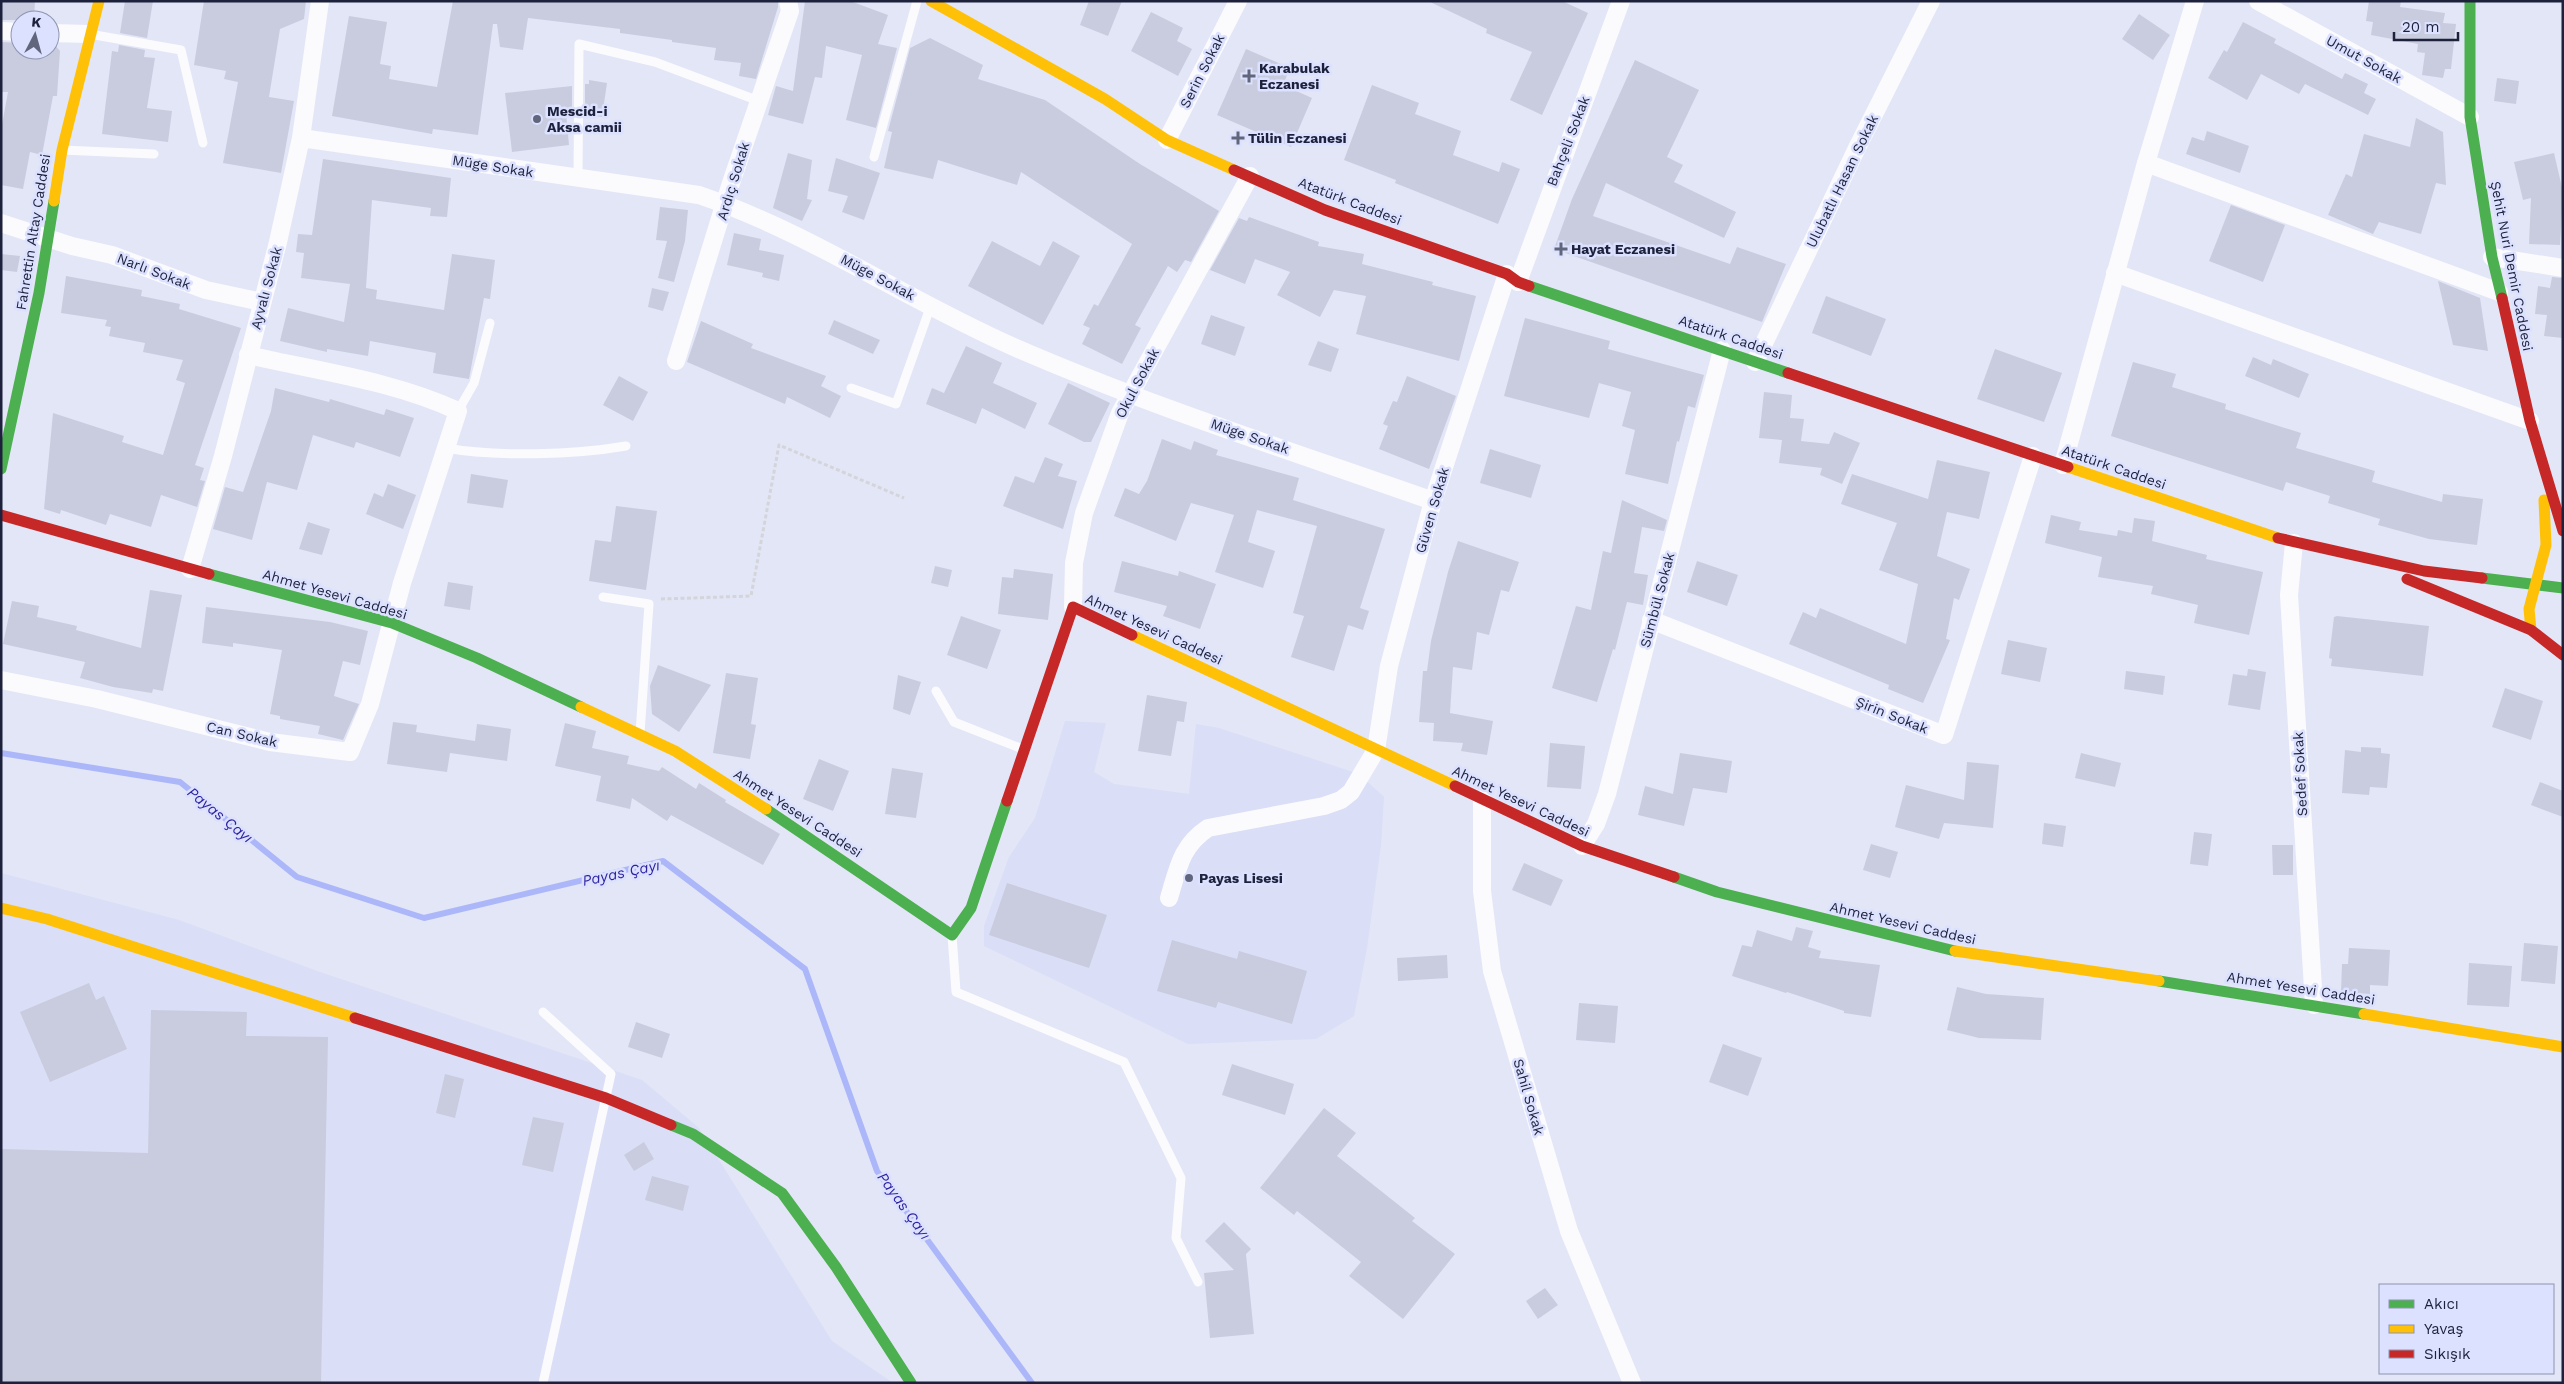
<svg xmlns="http://www.w3.org/2000/svg" width="2564" height="1384" font-family="'Work Sans',sans-serif">
  <rect width="100%" height="100%" fill="#e3e6f6"/>
  <g fill="#dadef7">
    <polygon points="1065,721 1106,723 1094,772 1114,784 1189,794 1196,724 1219,728 1359,774 1384,797 1381,845 1367,948 1354,1016 1316,1039 1188,1044 984,946 984,926 1009,857 1035,818"/>
    <polygon points="1,873 179,920 320,972 642,1080 699,1128 832,1341 893,1383 1,1383"/>
  </g>
  <g fill="none" stroke-linecap="round" stroke-linejoin="round">
    <polyline stroke="#acb7fa" stroke-width="6" points="1,753 180,782 297,877 424,918 663,861 805,969 877,1171 1032,1383"/>
  </g>
  <g fill="#c9ccdf">
    <polygon points="1,1 35,1 34,20 1,20"/>
    <polygon points="125,1 153,1 147,38 120,33"/>
    <polygon points="204,1 306,1 304,19 280,29 269,97 294,101 281,173 223,163 238,82 224,79 226,71 194,65"/>
    <polygon points="453,1 778,1 778,7 756,79 739,76 741,63 714,60 716,48 672,42 672,40 620,33 620,29 528,18 523,50 500,47 497,24 493,24 478,135 433,129 432,134 332,116 349,16 387,22 380,64 391,66 389,79 437,87"/>
    <polygon points="805,1 850,1 888,15 878,44 897,48 876,128 846,120 862,55 826,46 822,78 815,77 803,124 768,115 776,86 793,91"/>
    <polygon points="1089,1 1122,1 1108,36 1080,25"/>
    <polygon points="1428,1 1562,1 1588,13 1542,115 1510,100 1532,52 1486,33 1487,29"/>
    <polygon points="2369,1 2401,1 2400,7 2445,13 2443,23 2456,24 2451,69 2445,69 2443,78 2422,75 2425,53 2417,52 2418,44 2371,35 2373,22 2366,21"/>
    <polygon points="1151,12 1183,28 1177,41 1192,49 1178,76 1131,51"/>
    <polygon points="2139,14 2170,35 2153,60 2122,39"/>
    <polygon points="2243,22 2276,39 2274,43 2342,79 2345,73 2368,84 2364,93 2376,99 2368,115 2305,84 2299,94 2261,74 2247,100 2208,78 2224,50 2227,52"/>
    <polygon points="930,38 983,65 978,79 1045,100 1140,164 1219,211 1191,262 1185,260 1177,272 1168,266 1135,325 1141,328 1122,364 1082,344 1090,328 1083,325 1094,304 1098,306 1132,244 1021,172 1017,185 938,160 933,179 884,168 892,132 888,131 910,48"/>
    <polygon points="1,42 20,43 20,50 50,50 50,44 54,44 60,51 57,96 53,96 42,155 30,152 23,189 1,185 1,130 8,92 1,92"/>
    <polygon points="119,45 145,50 144,57 155,58 147,108 172,111 168,142 102,134 112,51 118,52"/>
    <polygon points="1246,49 1290,68 1283,85 1312,98 1291,147 1217,115"/>
    <polygon points="1635,60 1699,90 1667,157 1683,165 1674,182 1736,212 1724,238 1606,183 1593,216 1730,264 1737,247 1786,264 1762,322 1554,249 1572,199"/>
    <polygon points="2497,78 2519,81 2516,104 2494,101"/>
    <polygon points="589,80 607,83 602,117 585,115 585,84 589,84"/>
    <polygon points="1372,85 1419,103 1415,114 1461,131 1453,155 1499,172 1502,162 1520,169 1498,224 1395,183 1396,180 1344,160"/>
    <polygon points="572,86 572,113 566,112 569,145 512,152 505,93"/>
    <polygon points="2416,118 2443,132 2446,185 2436,183 2421,234 2379,222 2373,234 2328,215 2346,174 2352,177 2364,134 2410,147"/>
    <polygon points="2207,131 2249,146 2240,173 2186,154 2192,137 2204,141"/>
    <polygon points="788,153 812,160 807,199 812,200 802,221 773,208"/>
    <polygon points="2554,153 2563,192 2560,245 2529,244 2531,198 2523,200 2514,162"/>
    <polygon points="836,158 880,173 864,220 842,212 848,196 828,191"/>
    <polygon points="323,159 451,178 447,217 430,216 431,208 372,200 366,288 377,290 376,299 444,310 452,254 495,260 490,299 484,298 469,379 433,373 436,353 370,341 368,356 327,349 327,352 280,341 288,308 344,322 350,284 301,278 304,253 296,252 298,234 312,235"/>
    <polygon points="2231,205 2285,225 2263,282 2209,261"/>
    <polygon points="660,207 688,210 685,241 674,282 658,278 667,241 656,240"/>
    <polygon points="1249,217 1319,242 1318,246 1364,254 1362,264 1433,282 1432,285 1476,296 1459,361 1356,334 1366,296 1334,290 1320,317 1277,295 1290,272 1255,259 1245,284 1210,270 1239,218 1247,221"/>
    <polygon points="734,233 761,239 759,250 784,255 779,281 762,277 763,273 727,265"/>
    <polygon points="992,241 1040,266 1053,241 1080,256 1043,325 968,286"/>
    <polygon points="1,254 20,256 17,272 1,270"/>
    <polygon points="66,276 142,290 141,296 180,304 179,309 241,328 195,465 204,468 200,480 205,481 197,507 161,495 151,527 110,514 106,525 61,510 60,514 44,509 53,413 124,436 122,442 163,455 185,383 176,380 183,360 143,352 145,343 109,336 111,327 105,326 107,320 61,313"/>
    <polygon points="2552,277 2563,278 2563,338 2544,336 2547,315 2535,314 2538,286 2550,288"/>
    <polygon points="2438,281 2480,298 2488,351 2453,345"/>
    <polygon points="652,288 669,292 663,311 648,307"/>
    <polygon points="1826,296 1886,319 1871,356 1812,333"/>
    <polygon points="1211,315 1245,327 1235,356 1201,344"/>
    <polygon points="1525,318 1610,341 1608,349 1704,375 1695,408 1688,406 1679,442 1677,441 1668,484 1625,474 1635,430 1622,426 1631,392 1599,383 1589,418 1504,396"/>
    <polygon points="834,320 880,340 873,354 828,334"/>
    <polygon points="701,321 753,344 751,348 826,376 821,386 841,396 830,418 787,397 785,404 687,362"/>
    <polygon points="1318,341 1339,349 1331,372 1308,365"/>
    <polygon points="966,346 1002,363 993,383 1037,403 1025,429 982,408 976,424 926,404 932,388 944,393"/>
    <polygon points="1995,349 2062,373 2044,422 1977,399"/>
    <polygon points="2253,357 2271,365 2273,359 2309,374 2299,398 2245,376"/>
    <polygon points="2133,362 2176,374 2172,387 2226,404 2225,409 2301,433 2296,448 2375,471 2372,482 2442,502 2443,494 2483,499 2477,545 2429,539 2378,525 2380,519 2328,503 2330,496 2286,482 2283,491 2111,436"/>
    <polygon points="619,376 648,392 633,421 603,405"/>
    <polygon points="1407,376 1456,396 1429,469 1379,449 1388,426 1383,424 1393,401 1397,402"/>
    <polygon points="1068,383 1110,403 1091,442 1084,442 1048,424"/>
    <polygon points="275,388 329,402 330,399 384,415 386,409 414,418 400,457 356,442 354,448 313,435 297,490 267,482 252,540 213,529 225,487 243,492 271,411"/>
    <polygon points="1764,392 1792,395 1790,418 1804,419 1801,441 1829,444 1834,432 1860,443 1842,484 1820,475 1822,468 1779,463 1782,440 1759,438"/>
    <polygon points="1162,439 1191,450 1194,441 1218,450 1216,455 1299,478 1293,500 1385,529 1360,608 1369,611 1363,630 1348,625 1334,671 1291,657 1304,616 1293,613 1317,526 1257,510 1248,542 1275,551 1263,588 1215,572 1234,515 1191,503 1176,541 1114,516 1125,488 1139,494 1147,481"/>
    <polygon points="1490,449 1541,465 1531,498 1480,483"/>
    <polygon points="1045,457 1063,464 1058,476 1077,481 1063,529 1003,506 1015,476 1034,483"/>
    <polygon points="1937,460 1990,472 1979,519 1947,512 1937,556 1970,569 1959,600 1954,598 1946,639 1950,640 1923,703 1888,689 1889,685 1789,644 1803,612 1816,618 1820,608 1906,644 1918,584 1879,570 1897,523 1841,504 1852,474 1928,499"/>
    <polygon points="471,474 508,480 503,508 467,503"/>
    <polygon points="388,484 416,495 403,529 366,514 374,493 383,497"/>
    <polygon points="1622,500 1667,520 1664,531 1642,527 1634,573 1648,575 1643,605 1627,602 1615,650 1613,649 1597,702 1552,688 1576,606 1591,610 1603,551 1611,553"/>
    <polygon points="616,506 657,511 646,590 589,581 595,540 611,542"/>
    <polygon points="2051,515 2081,522 2079,530 2117,536 2118,530 2132,533 2134,518 2155,521 2152,541 2207,555 2206,559 2263,572 2249,635 2194,623 2198,605 2151,594 2153,586 2098,577 2102,557 2045,543"/>
    <polygon points="308,522 330,529 322,555 299,549"/>
    <polygon points="1458,541 1519,562 1509,592 1501,590 1489,635 1477,632 1472,670 1453,667 1450,713 1493,721 1487,755 1461,751 1463,743 1433,741 1434,723 1419,722 1423,671 1427,671 1431,641 1448,572"/>
    <polygon points="1122,561 1178,576 1179,571 1216,584 1200,629 1163,616 1167,606 1114,592"/>
    <polygon points="1697,561 1738,575 1727,606 1687,592"/>
    <polygon points="935,566 952,570 948,587 931,583"/>
    <polygon points="1014,569 1053,574 1048,620 998,614 1002,577 1013,578"/>
    <polygon points="448,582 473,586 470,610 444,606"/>
    <polygon points="150,590 182,595 163,691 153,689 152,693 113,687 80,678 85,662 3,644 12,601 39,606 37,617 77,626 76,630 141,648"/>
    <polygon points="206,607 330,622 368,631 360,665 343,661 334,696 359,704 343,740 318,734 320,726 280,719 280,716 270,714 282,650 233,643 233,647 202,643"/>
    <polygon points="961,616 1001,630 987,669 947,655"/>
    <polygon points="2337,616 2429,626 2423,676 2331,666 2332,659 2329,658 2334,617"/>
    <polygon points="2008,640 2047,648 2040,682 2001,674"/>
    <polygon points="658,665 711,685 679,732 652,714 650,686"/>
    <polygon points="2248,669 2266,672 2260,710 2228,705 2233,674 2247,676"/>
    <polygon points="2126,671 2165,676 2163,695 2124,689"/>
    <polygon points="726,673 758,678 751,724 756,725 750,759 713,753"/>
    <polygon points="898,675 921,682 910,715 893,709"/>
    <polygon points="2505,688 2543,701 2531,740 2492,727"/>
    <polygon points="1147,695 1187,702 1184,722 1177,721 1171,756 1138,751"/>
    <polygon points="393,722 417,725 416,732 475,741 477,724 511,729 507,761 450,753 447,772 387,764"/>
    <polygon points="565,723 596,731 592,748 629,756 627,764 659,771 662,767 696,789 699,783 726,800 725,802 780,834 763,865 671,815 667,821 632,798 630,809 596,801 601,776 555,766"/>
    <polygon points="1550,743 1585,746 1581,789 1547,787"/>
    <polygon points="2361,747 2381,748 2381,753 2390,754 2387,788 2370,787 2369,795 2342,793 2345,750 2361,752"/>
    <polygon points="1680,753 1732,761 1727,793 1693,788 1684,826 1638,815 1645,786 1673,794"/>
    <polygon points="2081,753 2121,763 2115,787 2075,778"/>
    <polygon points="819,759 849,771 833,811 803,799"/>
    <polygon points="1967,762 1999,765 1993,828 1944,823 1939,839 1895,827 1906,785 1964,800"/>
    <polygon points="892,768 923,773 916,818 885,814"/>
    <polygon points="2540,782 2563,791 2563,817 2531,805"/>
    <polygon points="2044,823 2066,826 2063,847 2042,844"/>
    <polygon points="2194,832 2212,834 2208,866 2190,864"/>
    <polygon points="1871,844 1898,852 1890,878 1863,870"/>
    <polygon points="2272,845 2293,845 2293,875 2273,875"/>
    <polygon points="1524,863 1563,880 1551,906 1512,890"/>
    <polygon points="1007,883 1107,915 1089,968 989,935"/>
    <polygon points="1796,927 1813,931 1808,947 1821,951 1819,958 1880,965 1871,1017 1844,1013 1844,1011 1787,992 1786,993 1732,976 1742,945 1752,947 1757,930 1792,941"/>
    <polygon points="1172,940 1237,959 1239,951 1307,971 1292,1024 1218,1002 1216,1008 1157,991"/>
    <polygon points="2524,943 2558,946 2555,984 2521,981"/>
    <polygon points="2349,948 2390,950 2388,986 2370,985 2370,994 2341,992 2342,964 2348,964"/>
    <polygon points="1447,955 1448,978 1398,981 1397,958"/>
    <polygon points="2469,963 2512,966 2509,1007 2467,1005"/>
    <polygon points="89,983 96,1000 104,996 127,1049 50,1082 20,1012"/>
    <polygon points="1957,987 1986,994 2044,998 2041,1040 1979,1038 1947,1030"/>
    <polygon points="1579,1003 1618,1006 1615,1043 1576,1040"/>
    <polygon points="151,1010 247,1012 246,1036 328,1037 321,1383 1,1383 1,1149 148,1153"/>
    <polygon points="636,1022 670,1034 662,1058 628,1047"/>
    <polygon points="1723,1044 1762,1058 1748,1096 1709,1082"/>
    <polygon points="1232,1064 1294,1084 1285,1115 1222,1095"/>
    <polygon points="445,1074 464,1079 455,1118 436,1113"/>
    <polygon points="1324,1108 1356,1133 1337,1156 1415,1218 1412,1221 1455,1254 1403,1319 1349,1276 1361,1262 1297,1211 1294,1215 1260,1188"/>
    <polygon points="533,1117 564,1123 553,1172 522,1165"/>
    <polygon points="644,1142 654,1159 634,1171 624,1155"/>
    <polygon points="652,1176 689,1186 683,1211 645,1200"/>
    <polygon points="1224,1222 1251,1249 1246,1254 1254,1334 1210,1338 1204,1273 1234,1270 1205,1241"/>
    <polygon points="1545,1288 1558,1305 1538,1319 1526,1301"/>
  </g>
  <g fill="none" stroke-linecap="round" stroke-linejoin="round">
    <polyline stroke="#d4d5db" stroke-width="3" stroke-dasharray="4 2.5" stroke-linecap="butt" points="661,599 751,596 779,445 904,498"/>
    <g stroke="#fbfbfe" stroke-width="9">
      <polyline points="89,34 181,50 203,143"/>
      <polyline points="62,150 154,154"/>
      <polyline points="874,157 917,1"/>
      <polyline points="578,179 579,44 655,62 759,101"/>
      <polyline points="851,388 896,404 931,305"/>
      <polyline points="458,411 474,383 490,323"/>
      <path d="M445,448C498,457 573,455 626,446"/>
      <polyline points="603,597 649,604 640,733"/>
      <polyline points="936,691 954,722 1025,750"/>
      <polyline points="952,935 956,992 1124,1062 1181,1178 1176,1238 1198,1282"/>
      <polyline points="543,1012 611,1074 543,1383"/>
    </g>
    <g stroke="#fbfbfe" stroke-width="18">
      <polyline points="2258,1 2470,117"/>
      <polyline points="1,31 20,32"/>
      <polyline points="50,33 89,34"/>
      <path d="M301,138L699,195C811,233 908,301 1016,348C1152,407 1294,452 1433,501"/>
      <polyline points="1167,140 1238,1"/>
      <polyline points="2146,163 2499,292"/>
      <polyline points="1,223 72,246 112,255 206,290 262,302"/>
      <polyline points="2492,257 2563,268"/>
      <polyline points="2115,273 2530,421"/>
      <polyline points="1518,282 1621,1"/>
      <polyline points="676,361 731,183 790,11 788,1"/>
      <polyline points="1755,362 1857,148 1931,1"/>
      <polyline points="2063,465 2146,163 2195,1"/>
      <polyline points="2294,543 2289,595 2314,1005"/>
      <polyline points="190,569 223,456 278,242 301,138 320,1"/>
      <polyline points="1073,607 1074,563 1084,513 1120,413 1250,176"/>
      <polyline points="1651,620 1944,735 2033,456"/>
      <path d="M1,680L97,699L270,742L350,752L370,704L402,583L458,411C394,381 317,371 248,355"/>
      <polyline points="1482,799 1482,891 1492,971 1569,1231 1632,1383"/>
      <polyline points="1582,846 1596,824 1607,794 1722,350"/>
      <path d="M1169,898C1178,868 1181,846 1208,828L1324,806L1341,800L1351,792L1376,750L1389,666L1433,501L1507,274"/>
    </g>
    <g stroke="#4caf50" stroke-width="11">
      <polyline points="2470,1 2470,117 2492,257 2502,298"/>
      <polyline points="1529,286 1788,373"/>
      <polyline points="1,469 39,293 54,201"/>
      <polyline points="209,574 392,623 477,658 581,707"/>
      <polyline points="2482,578 2563,588"/>
      <polyline points="766,809 952,935 971,908 1007,801"/>
      <polyline points="1674,877 1717,892 1955,951"/>
      <polyline points="2159,981 2364,1014"/>
      <polyline points="671,1125 693,1134 782,1193 836,1267 911,1383"/>
    </g>
    <g stroke="#ffc107" stroke-width="11">
      <polyline points="931,1 1105,99 1167,140 1234,170"/>
      <polyline points="54,201 62,150 99,1"/>
      <polyline points="2068,467 2278,538"/>
      <polyline points="2531,630 2529,609 2546,545 2544,500"/>
      <polyline points="1132,635 1455,786"/>
      <polyline points="581,707 675,751 766,809"/>
      <polyline points="1,908 47,919 355,1018"/>
      <polyline points="1955,951 2159,981"/>
      <polyline points="2364,1014 2563,1047"/>
    </g>
    <g stroke="#c62828" stroke-width="11">
      <polyline points="1234,170 1325,210 1507,274 1518,282 1529,286"/>
      <polyline points="2502,298 2530,421 2563,531"/>
      <polyline points="1788,373 2068,467"/>
      <polyline points="1,515 209,574"/>
      <polyline points="2278,538 2424,571 2482,578"/>
      <polyline points="2407,579 2531,630 2563,655"/>
      <polyline points="1455,786 1582,846 1674,877"/>
      <polyline points="1007,801 1073,607 1132,635"/>
      <polyline points="355,1018 606,1098 671,1125"/>
    </g>
  </g>
  <g fill="#62667c" stroke="#dbe1fe" stroke-width="2">
    <path d="M1246.5 68.5h5v5h5v5h-5v5h-5v-5h-5v-5h5z"/>
    <circle cx="537" cy="119" r="5"/>
    <path d="M1235.5 130.5h5v5h5v5h-5v5h-5v-5h-5v-5h5z"/>
    <path d="M1558.5 241.5h5v5h5v5h-5v5h-5v-5h-5v-5h5z"/>
    <circle cx="1189" cy="878" r="5"/>
  </g>
  <g text-anchor="middle" stroke-width="5" stroke-linejoin="round" paint-order="stroke">
    <g font-size="14" fill="#1d213b" stroke="#dbe1fe">
      <text transform="translate(2364 59) rotate(29)" y="5">Umut Sokak</text>
      <text transform="translate(1202 71) rotate(-63)" y="5">Serin Sokak</text>
      <text transform="translate(1568 141) rotate(-69)" y="5">Bahçeli Sokak</text>
      <text transform="translate(493 166) rotate(9)" y="5">Müge Sokak</text>
      <text transform="translate(733 181) rotate(-73)" y="5">Ardıç Sokak</text>
      <text transform="translate(1842 181) rotate(-64)" y="5">Ulubatlı Hasan Sokak</text>
      <text transform="translate(1350 201) rotate(21)" y="5">Atatürk Caddesi</text>
      <text transform="translate(33 232) rotate(-81)" y="5">Fahrettin Altay Caddesi</text>
      <text transform="translate(2512 266) rotate(79)" y="5">Şehit Nuri Demir Caddesi</text>
      <text transform="translate(154 271) rotate(21)" y="5">Narlı Sokak</text>
      <text transform="translate(878 277) rotate(28)" y="5">Müge Sokak</text>
      <text transform="translate(266 288) rotate(-75)" y="5">Ayvalı Sokak</text>
      <text transform="translate(1731 337) rotate(19)" y="5">Atatürk Caddesi</text>
      <text transform="translate(1137 383) rotate(-62)" y="5">Okul Sokak</text>
      <text transform="translate(1250 436) rotate(19)" y="5">Müge Sokak</text>
      <text transform="translate(2114 467) rotate(19)" y="5">Atatürk Caddesi</text>
      <text transform="translate(1432 510) rotate(-74)" y="5">Güven Sokak</text>
      <text transform="translate(335 594) rotate(16)" y="5">Ahmet Yesevi Caddesi</text>
      <text transform="translate(1657 600) rotate(-75)" y="5">Sümbül Sokak</text>
      <text transform="translate(1154 629) rotate(25)" y="5">Ahmet Yesevi Caddesi</text>
      <text transform="translate(1892 715) rotate(22)" y="5">Şirin Sokak</text>
      <text transform="translate(242 734) rotate(13)" y="5">Can Sokak</text>
      <text transform="translate(2300 774) rotate(-93)" y="5">Sedef Sokak</text>
      <text transform="translate(1521 801) rotate(25)" y="5">Ahmet Yesevi Caddesi</text>
      <text transform="translate(798 813) rotate(33)" y="5">Ahmet Yesevi Caddesi</text>
      <text transform="translate(1903 923) rotate(13)" y="5">Ahmet Yesevi Caddesi</text>
      <text transform="translate(2301 988) rotate(9)" y="5">Ahmet Yesevi Caddesi</text>
      <text transform="translate(1529 1097) rotate(74)" y="5">Sahil Sokak</text>
    </g>
    <g font-size="14" font-weight="bold" fill="#1d213b" stroke="#dbe1fe" text-anchor="start">
      <text x="1259" y="73">Karabulak<tspan x="1259" dy="16">Eczanesi</tspan></text>
      <text x="547" y="116">Mescid-i<tspan x="547" dy="16">Aksa camii</tspan></text>
      <text x="1248" y="143">Tülin Eczanesi</text>
      <text x="1571" y="254">Hayat Eczanesi</text>
      <text x="1199" y="883">Payas Lisesi</text>
    </g>
    <g font-size="15" font-style="italic" fill="#2d1f9d" stroke="#dbe1fe">
      <text transform="translate(220 815) rotate(39)" y="5">Payas Çayı</text>
      <text transform="translate(621 873) rotate(-12)" y="5">Payas Çayı</text>
      <text transform="translate(904 1206) rotate(54)" y="5">Payas Çayı</text>
    </g>
  </g>
  <rect width="2564" height="1384" fill="none" stroke="#1d213b" stroke-width="5"/>
  <rect x="2379" y="1284" width="175" height="90" fill="#dbe1fe" stroke="#8f94b0"/>
  <rect x="2389" y="1300" width="25" height="8" fill="#4caf50" stroke="#8f94b0"/>
  <text x="2424" y="1309" font-size="15" fill="#1d213b">Akıcı</text>
  <rect x="2389" y="1325" width="25" height="8" fill="#ffc107" stroke="#8f94b0"/>
  <text x="2424" y="1334" font-size="15" fill="#1d213b">Yavaş</text>
  <rect x="2389" y="1350" width="25" height="8" fill="#c62828" stroke="#8f94b0"/>
  <text x="2424" y="1359" font-size="15" fill="#1d213b">Sıkışık</text>
  <g transform="translate(35 35) rotate(6)"><circle r="24" fill="#dbe1fe" stroke="#8f94b0"/>
  <path d="M0-4L9 19L0 12L-9 19Z" fill="#62667c"/>
  <text y="-8" font-size="14" font-weight="bold" text-anchor="middle" fill="#1d213b">K</text>
  </g>
  <path d="M2394 32v8h64v-8" fill="none" stroke="#1d213b" stroke-width="2.5"/>
  <text x="2402" y="32" font-size="15" fill="#1d213b" stroke="#dbe1fe" stroke-width="4" paint-order="stroke">20 m</text>
</svg>
